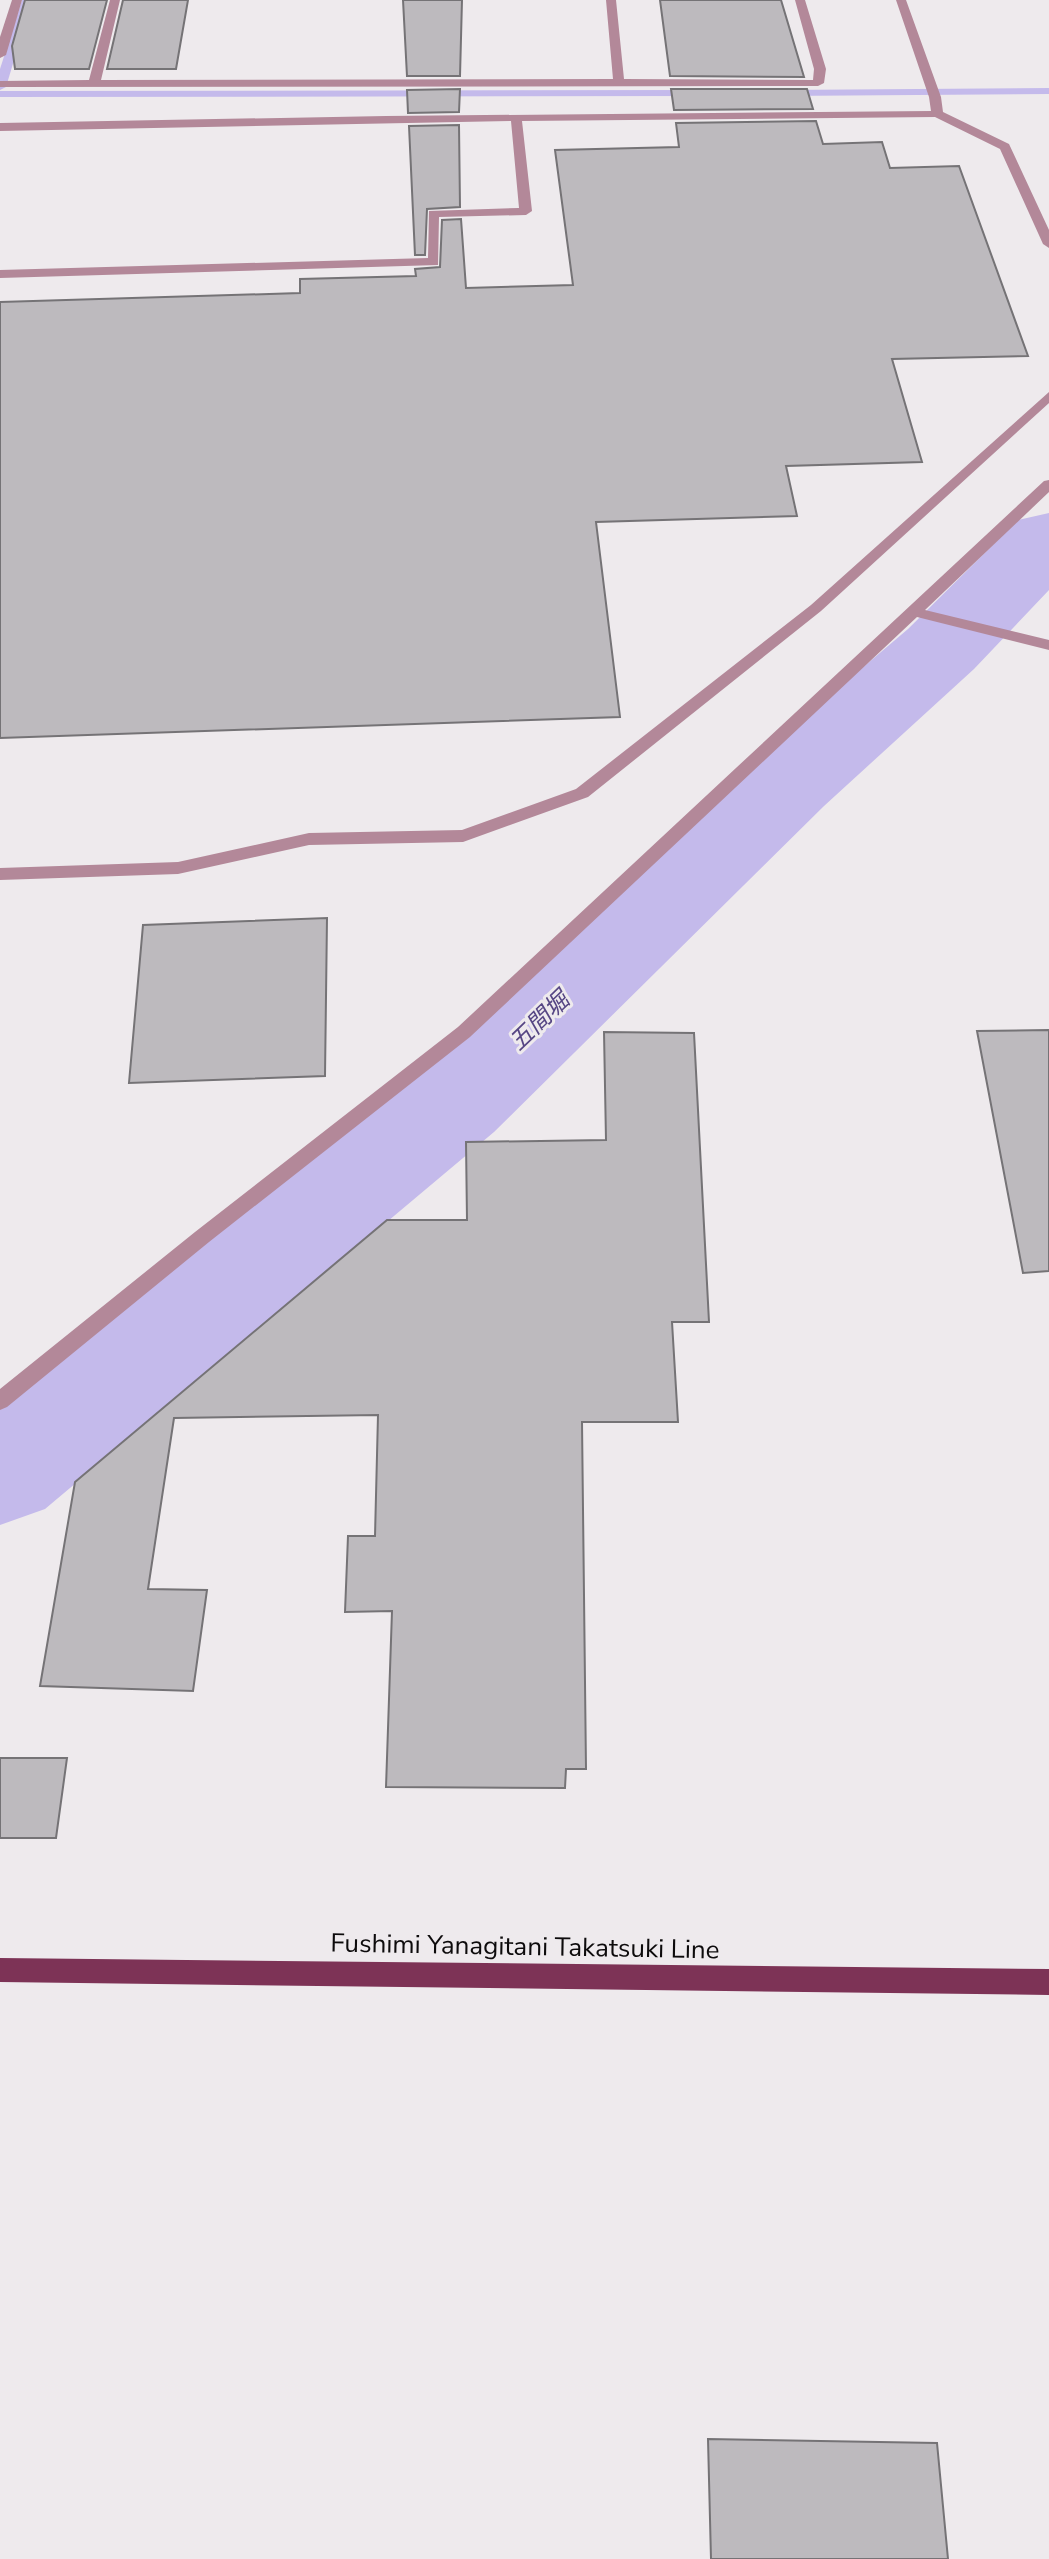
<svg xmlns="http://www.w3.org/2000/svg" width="1049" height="2559" font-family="'Nunito Sans','Noto Sans JP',sans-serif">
  <rect width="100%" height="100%" fill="#eeeaed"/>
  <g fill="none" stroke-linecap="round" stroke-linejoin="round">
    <g fill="#c4baeb" fill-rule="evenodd">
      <polygon points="22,0 32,0 6,87 0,90 0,69"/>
      <polygon points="1049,88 1049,94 781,96 775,93 781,90"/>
      <polygon points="0,91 697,90 703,93 697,96 0,97"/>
    </g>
    <polygon fill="#c4baeb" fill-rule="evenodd" points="1049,513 1049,590 974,669 824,806 494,1132 45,1509 0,1525 0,1396 414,1072 754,760 908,629 1018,520"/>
  </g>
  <g fill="#bdbabe" stroke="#757376" stroke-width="2">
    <polygon points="25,0 107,0 89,69 15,69 12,46"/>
    <polygon points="123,0 188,0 176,69 107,69"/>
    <polygon points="403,0 462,0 460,76 407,76"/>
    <polygon points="660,0 781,0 804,77 670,76"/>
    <polygon points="460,89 459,112 408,113 407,90"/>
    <polygon points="671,89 807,89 813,109 674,110"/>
    <polygon points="816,121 823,144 882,142 890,168 959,166 1028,356 892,359 922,462 786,466 797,516 596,522 620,717 0,738 0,302 300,293 300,279 416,276 415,269 440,267 442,220 461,219 466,288 573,285 555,150 679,147 676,123"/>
    <polygon points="459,125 460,207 427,209 425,255 415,255 409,126"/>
    <polygon points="327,918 325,1076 129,1083 143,925"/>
    <polygon points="1049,1030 1049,1271 1023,1273 977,1031"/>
    <polygon points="604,1032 694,1033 709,1322 672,1322 678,1422 582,1422 586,1769 566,1769 565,1788 386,1787 392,1611 345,1612 348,1536 375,1536 378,1415 174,1418 148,1589 207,1590 193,1691 40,1686 75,1482 387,1220 467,1220 466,1142 606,1140"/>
    <polygon points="0,1758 67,1758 56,1838 0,1838"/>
    <polygon points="708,2439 937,2443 948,2559 711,2559"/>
  </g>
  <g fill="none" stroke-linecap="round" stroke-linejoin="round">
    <g fill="#b38899" fill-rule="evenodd">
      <polygon points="12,0 22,0 6,55 0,58 0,37"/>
      <polygon points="896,0 906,0 941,97 943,112 1009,144 1049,230 1049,248 1043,244 1000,149 935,117 522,121 532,211 526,215 439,217 438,265 0,278 0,270 428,258 429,211 519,208 511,121 0,131 0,123 386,116 931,111 929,97"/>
      <polygon points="1049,392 1049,403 821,611 588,797 463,842 309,845 178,874 0,880 0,868 178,862 309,833 462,830 576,789 811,605"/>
    </g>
    <g fill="#b38899" fill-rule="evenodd">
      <polygon points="110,0 120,0 101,80 613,79 606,0 616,0 624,79 813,80 814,69 795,0 805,0 826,69 824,83 818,86 0,87 0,81 89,80"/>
      <polygon points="1049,480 1049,492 925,610 1049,640 1049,650 917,617 470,1037 209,1242 7,1407 0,1410 0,1389 195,1232 458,1027 1044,481"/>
    </g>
    <polygon fill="#7d3356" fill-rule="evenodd" points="0,1958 1049,1969 1049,1995 0,1982"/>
  </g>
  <g text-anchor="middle" stroke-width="6" stroke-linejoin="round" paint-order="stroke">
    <g font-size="24" font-style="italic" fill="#564684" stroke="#eeeaed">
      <text transform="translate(539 1021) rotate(-44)" y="8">五間堀</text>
    </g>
    <g font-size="26" fill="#0d0b0c" stroke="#eeeaed">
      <text transform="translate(525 1946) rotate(1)" y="9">Fushimi Yanagitani Takatsuki Line</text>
    </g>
  </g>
</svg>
